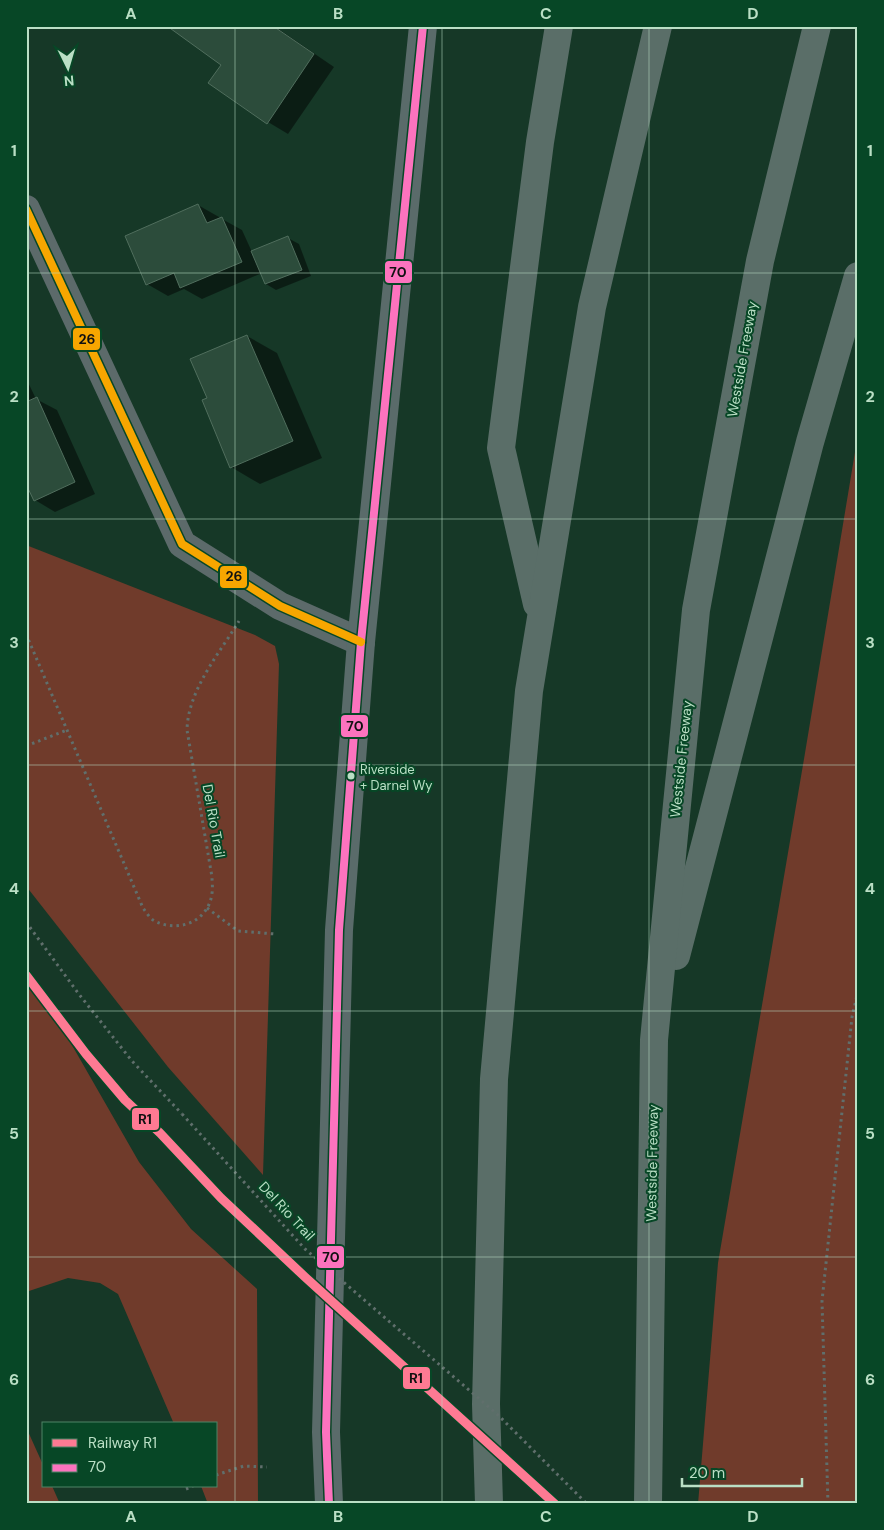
<svg xmlns="http://www.w3.org/2000/svg" width="884" height="1530" font-family="'DM Sans',sans-serif">
  <rect width="100%" height="100%" fill="#163827"/>
  <g fill="#703b2b">
    <polygon points="858,434 858,1504 698,1504 718,1263 804,759"/>
    <polygon points="26,545 255,635 275,646 279,664 263,1175 168,1067 26,886"/>
    <polygon points="26,965 139,1162 191,1229 257,1289 258,1504 208,1504 201,1486 216,1486 216,1424 174,1424 118,1294 100,1283 68,1278 26,1292"/>
    <polygon points="26,1427 44,1467 44,1486 52,1486 60,1504 26,1504"/>
  </g>
  <g fill="#0007">
    <polygon points="169,26 274,26 334,67 288,134 268,122 222,64"/>
    <polygon points="198,205 219,217 220,219 222,219 242,230 252,252 288,238 299,244 311,276 276,290 266,284 262,273 202,299 184,289 168,296 147,284"/>
    <polygon points="247,336 277,353 322,458 260,484 231,467 209,399"/>
    <polygon points="26,378 36,399 57,410 95,494 55,512 35,500 31,491 26,489"/>
  </g>
  <g fill="#2c4c3b" stroke="#506e5d">
    <polygon points="167,26 273,26 314,54 267,124 208,83 221,65"/>
    <polygon points="198,204 207,223 222,217 242,262 180,288 174,273 146,285 125,236"/>
    <polygon points="288,236 302,270 265,284 251,251"/>
    <polygon points="247,335 293,441 230,468 202,400 207,398 190,359"/>
    <polygon points="37,397 75,482 34,501 26,484 26,402"/>
  </g>
  <g fill="none" stroke-linecap="round" stroke-linejoin="round">
    <g stroke="#606f6c" stroke-width="3" stroke-dasharray="2.5 4" stroke-linecap="butt">
      <path d="M26,634L143,908C146,912 149,917 153,920C177,934 209,922 212,893C213,888 212,882 212,877L187,730C188,690 219,654 239,621"/>
      <polyline points="26,746 67,730"/>
      <polyline points="207,908 238,931 275,934"/>
      <polyline points="26,922 78,993 132,1061 182,1114"/>
      <polyline points="216,1475 244,1466 267,1467"/>
      <polyline points="186,1489 193,1486"/>
      <polyline points="828,1504 822,1301 852,1017 858,991"/>
    </g>
    <polyline stroke="#5c6a6a" stroke-width="28" points="26,209 182,544 280,606 361,642"/>
    <polyline stroke="#5a6b6a" stroke-width="28" points="329,1504 326,1432 339,930 361,642 423,26"/>
    <g stroke="#5a6e68" stroke-width="28">
      <polyline points="537,604 501,448 540,142 559,26"/>
      <polyline points="676,956 810,442 858,276"/>
      <polyline points="489,1504 486,1404 494,1079 529,691 592,307 658,26"/>
      <polyline points="648,1504 654,1040 696,610 760,261 817,26"/>
    </g>
    <polyline stroke="#606f6c" stroke-width="3" stroke-dasharray="2.5 4" stroke-linecap="butt" points="182,1114 305,1249 498,1415 587,1504"/>
    <g stroke="#074726" stroke-width="11">
      <polyline id="bus-1" points="329,1504 326,1432 339,930 361,642 423,26"/>
    </g>
    <g stroke="#074726" stroke-width="11">
      <polyline id="bus-2" points="26,209 182,544 280,606 361,642"/>
    </g>
    <use href="#bus-1" stroke="#fc73be" stroke-width="8"/>
    <use href="#bus-2" stroke="#f7a600" stroke-width="8"/>
    <g stroke="#074726" stroke-width="12">
      <polyline id="rail-1" points="26,975 86,1054 125,1100 160,1133 221,1198 305,1277 555,1504"/>
    </g>
    <use href="#rail-1" stroke="#fe7a93" stroke-width="9"/>
  </g>
  <path fill="none" stroke="#badfc5" stroke-width="1" stroke-opacity="0.55" d="M235,26V1504M442,26V1504M649,26V1504M26,273H858M26,519H858M26,765H858M26,1011H858M26,1257H858"/>
  <circle fill="#badfc5" stroke="#074726" stroke-width="2" cx="351" cy="776" r="4.5"/>
  <g text-anchor="middle" stroke-width="4" stroke-linejoin="round" paint-order="stroke">
    <g font-size="13" fill="#badfc5" stroke="#074726" text-anchor="start">
      <text x="360" y="774">Riverside<tspan x="360" dy="16">+ Darnel Wy</tspan></text>
    </g>
    <g font-size="14" fill="#badfc5" stroke="#074726">
      <text transform="translate(742 359) rotate(-80)" y="5">Westside Freeway</text>
      <text transform="translate(681 759) rotate(-84)" y="5">Westside Freeway</text>
      <text transform="translate(214 821) rotate(80)" y="5">Del Rio Trail</text>
      <text transform="translate(652 1163) rotate(-89)" y="5">Westside Freeway</text>
      <text transform="translate(287 1211) rotate(47)" y="5">Del Rio Trail</text>
    </g>
  </g>
  <g stroke="#074726" stroke-width="2">
    <rect x="384" y="260" width="29" height="24" rx="5" fill="#fc73be"/>
    <rect x="72" y="327" width="29" height="24" rx="5" fill="#f7a600"/>
    <rect x="219" y="565" width="29" height="24" rx="5" fill="#f7a600"/>
    <rect x="340" y="714" width="29" height="24" rx="5" fill="#fc73be"/>
    <rect x="131" y="1107" width="29" height="24" rx="5" fill="#fe7a93"/>
    <rect x="316" y="1245" width="29" height="24" rx="5" fill="#fc73be"/>
    <rect x="402" y="1366" width="29" height="24" rx="5" fill="#fe7a93"/>
  </g>
  <g font-size="14" text-anchor="middle" font-weight="bold" fill="#111">
    <text x="398" y="277">70</text>
    <text x="87" y="344">26</text>
    <text x="234" y="581">26</text>
    <text x="355" y="731">70</text>
    <text x="145" y="1124">R1</text>
    <text x="331" y="1262">70</text>
    <text x="416" y="1383">R1</text>
  </g>
  <rect width="884" height="1530" fill="none" stroke="#074726" stroke-width="55"/>
  <rect x="42" y="1422" width="175" height="65" fill="#074726" stroke="#4f8466"/>
  <rect x="52" y="1439" width="25" height="8" fill="#fe7a93" stroke="#4f8466"/>
  <text x="88" y="1448" font-size="15" fill="#badfc5">Railway R1</text>
  <rect x="52" y="1464" width="25" height="8" fill="#fc73be" stroke="#4f8466"/>
  <text x="88" y="1472" font-size="15" fill="#badfc5">70</text>
  <g transform="translate(68 68) rotate(175)" stroke="#074726" stroke-width="4" paint-order="stroke">
  <path d="M0-4L9 19L0 12L-9 19Z" fill="#badfc5"/>
  <text y="-8" font-size="14" font-weight="bold" text-anchor="middle" fill="#badfc5">N</text>
  </g>
  <path d="M682 1478v8h120v-8" fill="none" stroke="#badfc5" stroke-width="2.5"/>
  <text x="689" y="1478" font-size="15" fill="#badfc5" stroke="#074726" stroke-width="4" paint-order="stroke">20 m</text>
  <rect x="28" y="28" width="828" height="1474" fill="none" stroke="#badfc5" stroke-width="2"/>
  <g font-size="16" text-anchor="middle" font-weight="bold" fill="#badfc5">
    <text x="131" y="19">A</text>
    <text x="338" y="19">B</text>
    <text x="546" y="19">C</text>
    <text x="753" y="19">D</text>
    <text x="14" y="156">1</text>
    <text x="870" y="156">1</text>
    <text x="14" y="402">2</text>
    <text x="870" y="402">2</text>
    <text x="14" y="648">3</text>
    <text x="870" y="648">3</text>
    <text x="14" y="894">4</text>
    <text x="870" y="894">4</text>
    <text x="14" y="1139">5</text>
    <text x="870" y="1139">5</text>
    <text x="14" y="1385">6</text>
    <text x="870" y="1385">6</text>
    <text x="131" y="1522">A</text>
    <text x="338" y="1522">B</text>
    <text x="546" y="1522">C</text>
    <text x="753" y="1522">D</text>
  </g>
</svg>
